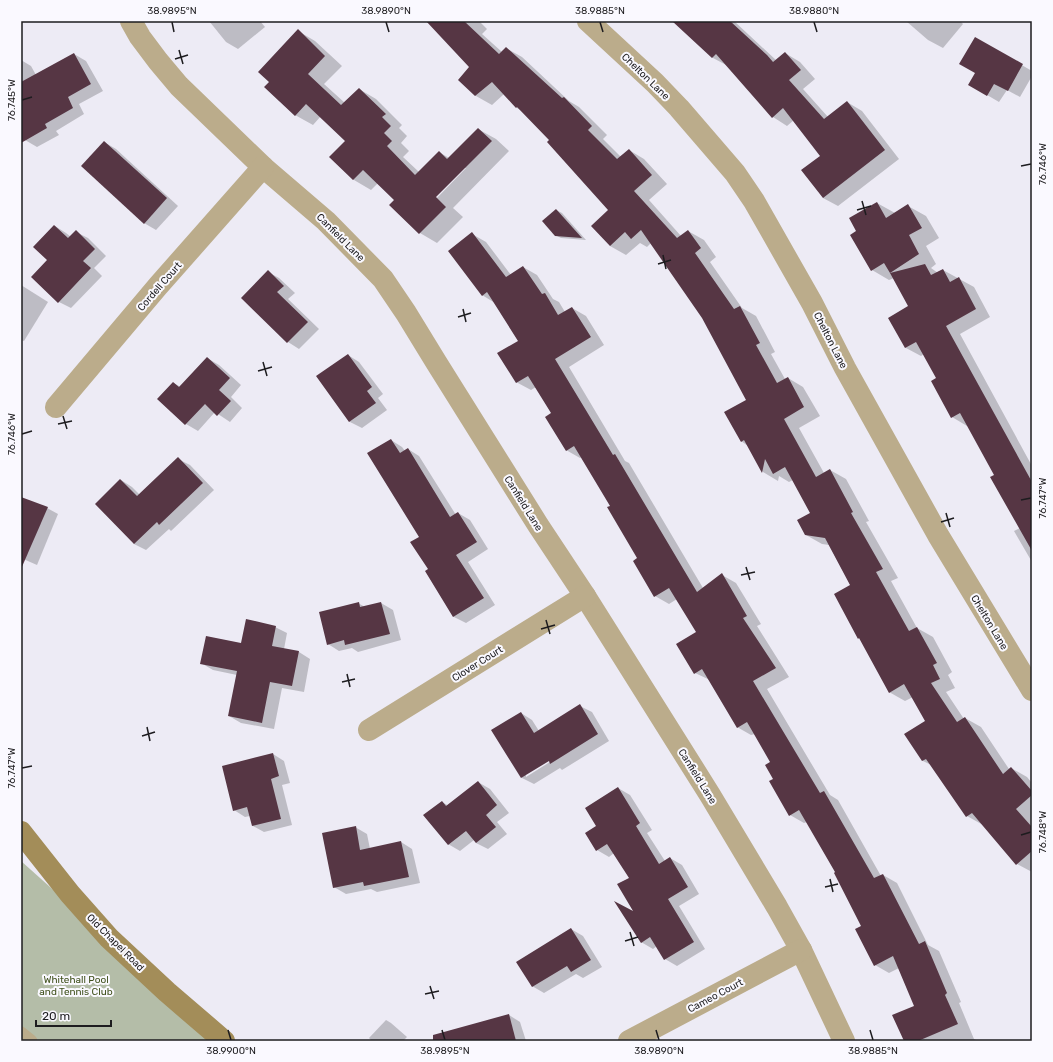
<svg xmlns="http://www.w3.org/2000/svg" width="1053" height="1062" font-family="Rubik,sans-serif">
  <rect width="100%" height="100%" fill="#edebf5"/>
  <polygon fill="#b4bda8" points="21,861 222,1041 21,1041"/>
  <g fill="#0003" fill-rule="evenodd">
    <polygon points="209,21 260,21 265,27 238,49 226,42"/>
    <polygon points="427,21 479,21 487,29 482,34 502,52 506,48 522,57 569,101 579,107 607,135 603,139 621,157 629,150 644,159 667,184 649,200 681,236 688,231 704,240 716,257 710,262 742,308 756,316 775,352 771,354 785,379 788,378 803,387 820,416 799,428 824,473 830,470 846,479 869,521 866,522 898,578 891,581 917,628 933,637 952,672 948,675 955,688 946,692 964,719 965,718 981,727 1009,769 1011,768 1027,777 1032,783 1032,817 1031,818 1032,820 1032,872 1017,864 983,825 967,816 931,765 923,761 906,734 926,721 913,697 905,701 889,692 851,586 829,545 822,544 806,535 811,514 793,480 789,482 779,476 778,481 763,472 748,446 741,441 748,400 703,317 651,243 647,247 640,243 626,255 610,246 609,210 551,140 522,111 517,108 504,94 492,105 476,96 459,80 471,67"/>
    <polygon points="681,21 734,21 777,61 785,53 800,62 815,79 803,89 828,117 847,102 862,111 899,159 838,206 823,198 822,156 794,120 787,126 773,117 728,66 713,58 683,30"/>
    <polygon points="906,21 960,21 963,24 943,48 928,40"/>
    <path d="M298,31L315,41L342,66L324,84L345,103L359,89L376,99L402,125L399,128L407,136L401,143L409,151L403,157L419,172L439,152L449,158L478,129L496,139L509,151L453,208L463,217L437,243L420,233L391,205L395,200L378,183L371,190L354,180L331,157L346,141L321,116L313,125L295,115L270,82ZM464,168H466L434,201L432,200Z"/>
    <polygon points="975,38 1032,71 1032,76 1020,97 1007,90 999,102 970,85 977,73"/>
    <polygon points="74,54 86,61 103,91 79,104 84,114 56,131 59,135 37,147 25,140 21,133 21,60 31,66 36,75"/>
    <polygon points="104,142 116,149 178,206 156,230 144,223"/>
    <polygon points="877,203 895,213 908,206 926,216 939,238 926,246 936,264 931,268 938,273 943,270 974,287 990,317 960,334 1032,466 1032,562 1014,531 1020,528 995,475 968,425 967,426 952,417 932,381 938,378 924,354 921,356 906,348 889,318 910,306 894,278 889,280 872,270 858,232"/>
    <polygon points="556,210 562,213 586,240 561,238 555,235"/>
    <polygon points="55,226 66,233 71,237 76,232 88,238 106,256 94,268 102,276 71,308 59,302"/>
    <polygon points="472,234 486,242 511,275 523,267 537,275 553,299 559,302 565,312 572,308 586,316 604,345 569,367 625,461 629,463 703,588 722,575 736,583 761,624 757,626 789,677 767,689 830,795 838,800 881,876 883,875 897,883 928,945 939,951 961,1002 959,1003 974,1039 978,1041 905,1041 915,1006 899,968 889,973 875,965 862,926 836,873 807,822 804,823 790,815 775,779 772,763 755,734 751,735 737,727 710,680 695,673 697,632 677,599 669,604 655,596 639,559 611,506 582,457 580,458 566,450 552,414 536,387 531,390 516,382 519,342 495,303 482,295"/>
    <polygon points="268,272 279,278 295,293 288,299 319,329 299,349 288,342 242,298"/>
    <polygon points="21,285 48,302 24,341 21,340"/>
    <polygon points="348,355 359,362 383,394 378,398 387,410 362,428 350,422 318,376"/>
    <polygon points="207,358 219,365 241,385 231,397 242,408 230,422 215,412 198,431 186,424 158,399 173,383 181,387"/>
    <polygon points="391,440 402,447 405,451 408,449 419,456 456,515 458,513 470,520 488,549 468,562 495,605 466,623 454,617 426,572 429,570"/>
    <polygon points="178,459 190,465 214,490 171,531 169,529 146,550 134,544 121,480 132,487 140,495"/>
    <polygon points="21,498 47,508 58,514 37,565 21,558"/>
    <polygon points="358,603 365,607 381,603 393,610 401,640 358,652 352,648 339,651 328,644"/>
    <polygon points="275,627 287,633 284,649 299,652 310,659 304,692 282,688 274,729 241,723 229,716 237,675 213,670 201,663 242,644"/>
    <path d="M580,706L592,712L609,741L562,770L560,768L534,784L522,778L493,730L521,713L532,720L539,731ZM552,758L553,760L526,777V774Z"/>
    <polygon points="273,754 284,761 290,783 282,785 292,825 264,832 253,826 250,816 245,817 234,810"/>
    <polygon points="478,782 490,789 509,813 497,822 507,834 488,849 476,843 474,840 460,851 448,844 442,802 449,806"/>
    <polygon points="618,788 630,795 652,830 647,833 665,861 670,858 682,865 699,894 679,906 705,949 677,966 665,959 657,946 653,949 641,942 631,878 614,853 609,857 597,850 598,826"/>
    <polygon points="355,827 367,834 370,849 401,842 412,849 420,883 377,892 371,889 346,894 334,887"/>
    <polygon points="571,929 583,936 602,967 583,978 576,974 544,993 532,986"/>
    <polygon points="509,1015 520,1022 526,1041 442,1041"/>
    <polygon points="386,1020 391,1023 407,1037 403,1041 372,1041 369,1038"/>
  </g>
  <g fill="#563644">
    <polygon points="426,21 464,21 499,54 506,47 562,98 564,97 592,126 588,130 617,159 629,149 652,175 634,191 677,238 688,230 701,248 695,253 734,309 740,306 760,343 756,345 777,383 788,377 804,407 784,419 816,477 830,469 853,512 851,513 883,569 876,572 909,631 917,627 937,663 933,665 940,679 931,683 957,722 965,717 1003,774 1011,767 1032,791 1032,795 1016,809 1032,827 1032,851 1016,865 972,813 966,817 926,759 922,761 904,734 925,721 904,684 889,693 859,638 858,639 834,594 850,585 825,538 805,535 797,520 810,513 785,467 773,474 765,459 762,473 744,440 741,442 724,412 746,400 702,318 641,230 631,239 625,232 610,246 591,226 608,210 547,142 549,140 517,107 516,108 492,82 475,96 458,80 469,67"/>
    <polygon points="672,21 730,21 767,55 773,62 785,52 801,70 789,80 824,119 847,101 885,150 823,198 801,170 820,156 783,108 772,118 716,54 712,58"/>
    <polygon points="298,29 325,56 308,74 341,105 359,88 386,114 382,117 391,126 384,133 392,141 387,146 415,175 439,151 447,159 478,128 492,141 436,197 446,207 419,234 389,205 394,200 363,170 353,180 329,157 345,141 306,104 295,116 264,87 269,82 258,72"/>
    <polygon points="975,37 1023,64 1008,91 994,84 987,96 968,85 975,73 959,64"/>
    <polygon points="74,53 91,84 68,97 73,108 45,124 47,128 21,143 21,82"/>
    <polygon points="104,141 167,198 144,224 81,166"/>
    <polygon points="877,202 886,218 908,204 922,228 909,235 919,254 890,273 884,263 871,271 850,235 856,231 849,218"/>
    <polygon points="556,209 582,238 555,236 542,221"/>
    <polygon points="54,225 68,238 76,230 95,249 83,261 91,268 58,303 31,277 47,260 33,247"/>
    <polygon points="472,232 506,277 523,266 542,294 545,293 558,315 572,307 591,337 555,359 613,455 615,454 697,592 722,573 747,616 743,618 776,668 753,681 820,793 824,791 874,878 883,874 919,944 925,941 947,993 945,995 958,1024 918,1041 904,1041 892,1015 914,1006 893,956 874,966 855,929 861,926 834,873 835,872 799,810 789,816 769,781 773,779 765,765 770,762 747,722 737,728 702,669 694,674 676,644 696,632 669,588 654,597 633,561 637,558 607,507 610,506 574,446 566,451 545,417 551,413 528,376 516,383 497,353 518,341 487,292 482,296 448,251"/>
    <polygon points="925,264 931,275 943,269 950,282 959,277 976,309 946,326 1032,482 1032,551 990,477 994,475 960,413 951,418 931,381 936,378 916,342 905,348 888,318 908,306 890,273"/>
    <polygon points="268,270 284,286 277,292 308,322 287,343 241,298"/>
    <polygon points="348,354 372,387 367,391 376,403 349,422 316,376"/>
    <polygon points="207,357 230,378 219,390 231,401 217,416 205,404 185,425 157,399 173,382 179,387"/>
    <polygon points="391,439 400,453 408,448 450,517 458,512 477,542 456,555 484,598 453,617 425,571 428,569 410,542 419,537 367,453"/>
    <polygon points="178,457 203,483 159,525 157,522 134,544 95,504 120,479 137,496"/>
    <polygon points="21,497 48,507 21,569"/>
    <polygon points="359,602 360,607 381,602 390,634 345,645 344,640 327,645 319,612"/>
    <polygon points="246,619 276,626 272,646 299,651 292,686 270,682 262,723 228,716 237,671 200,664 206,636 241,643"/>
    <polygon points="580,704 598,734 550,764 549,761 521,778 491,730 521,712 534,733"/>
    <polygon points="273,753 279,776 271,779 281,819 252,826 247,807 233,811 222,766"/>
    <polygon points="478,781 497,805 486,815 496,827 476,843 466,831 448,845 423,815 442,801 446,806"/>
    <polygon points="618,787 640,823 636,826 659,864 670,857 688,887 668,899 694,942 664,960 650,937 641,943 614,901 633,911 617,884 629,878 607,844 596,851 585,833 596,826 585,808"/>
    <polygon points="356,826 360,850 401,841 409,877 364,886 363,882 333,888 322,833"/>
    <polygon points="571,928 591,960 571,972 567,966 532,987 516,962"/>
    <polygon points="509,1014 516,1041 433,1041 433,1035"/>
  </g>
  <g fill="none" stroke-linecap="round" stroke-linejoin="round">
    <polyline stroke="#bbac8b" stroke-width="13" points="21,1033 31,1041"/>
    <g stroke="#bbac8b" stroke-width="22">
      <polyline points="131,21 140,37 158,61 179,86 263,167 326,221 383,279 406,313 436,362 538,525 585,596 710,795 777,907 801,950 844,1041"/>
      <polyline points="588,21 655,83 679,108 735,173 754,201 812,303 845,368 938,535 1032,690"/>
      <polyline points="56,407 158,286 263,167"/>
      <polyline points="369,730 585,596"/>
      <polyline points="629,1041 801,950"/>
    </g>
    <polyline stroke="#a38d59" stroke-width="22" points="21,832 70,894 109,938 167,992 224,1041"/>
  </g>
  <path fill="none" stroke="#1d1c1f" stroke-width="1.5" d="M172,22L174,32M386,22L389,32M600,22L603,32M814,22L817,32M179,50L183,64M175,59L188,55M22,100L32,97M1021,166L1031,164M862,201L866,215M857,210L871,206M663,255L666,269M658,264L671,260M463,309L466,322M458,317L471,313M263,362L267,376M258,371L272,367M63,416L67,429M58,424L72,421M22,434L32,431M1021,500L1031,498M946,513L950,527M941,522L954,518M746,567L750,580M741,575L755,572M546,620L550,634M541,629L555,625M347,674L350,687M342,682L355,679M147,727L150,741M142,736L155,732M22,768L32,766M1021,835L1031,832M830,879L833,892M825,887L838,884M630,932L634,946M625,941L638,937M430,986L434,999M425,994L439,991M228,1030L231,1040M442,1030L445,1040M656,1030L659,1040M870,1030L873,1040"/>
  <g text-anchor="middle" stroke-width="4" stroke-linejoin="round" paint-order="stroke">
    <g font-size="10" fill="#1d1c1f" stroke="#faf9ff">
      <text transform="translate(646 76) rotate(44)" y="4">Chelton Lane</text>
      <text transform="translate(341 237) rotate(45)" y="4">Canfield Lane</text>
      <text transform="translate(159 286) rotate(-49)" y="4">Cordell Court</text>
      <text transform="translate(831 340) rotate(63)" y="4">Chelton Lane</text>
      <text transform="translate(524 503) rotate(58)" y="4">Canfield Lane</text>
      <text transform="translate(990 622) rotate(59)" y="4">Chelton Lane</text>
      <text transform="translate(477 663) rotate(-32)" y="4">Clover Court</text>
      <text transform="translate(698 776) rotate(58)" y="4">Canfield Lane</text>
      <text transform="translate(116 942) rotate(45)" y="4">Old Chapel Road</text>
      <text transform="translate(715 995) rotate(-28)" y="4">Cameo Court</text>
    </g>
    <g font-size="10" fill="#40511d" stroke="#faf9ff">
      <text x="76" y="983">Whitehall Pool<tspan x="76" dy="12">and Tennis Club</tspan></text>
    </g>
  </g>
  <rect width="1053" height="1062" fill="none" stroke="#faf9ff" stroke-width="44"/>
  <path d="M36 1020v6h75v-6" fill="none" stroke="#1d1c1f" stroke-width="2"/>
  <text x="42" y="1020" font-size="12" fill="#1d1c1f" stroke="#faf9ff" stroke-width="3" paint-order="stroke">20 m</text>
  <rect x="22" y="22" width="1009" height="1018" fill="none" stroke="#1d1c1f" stroke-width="1.5"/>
  <g font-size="10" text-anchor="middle" fill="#1d1c1f">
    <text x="172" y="14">38.9895°N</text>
    <text x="386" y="14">38.9890°N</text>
    <text x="600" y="14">38.9885°N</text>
    <text x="814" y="14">38.9880°N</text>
    <text transform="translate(11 100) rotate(-90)" y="4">76.745°W</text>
    <text transform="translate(1042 164) rotate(-90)" y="4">76.746°W</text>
    <text transform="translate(11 434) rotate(-90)" y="4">76.746°W</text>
    <text transform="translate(1042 498) rotate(-90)" y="4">76.747°W</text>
    <text transform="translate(11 768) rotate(-90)" y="4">76.747°W</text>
    <text transform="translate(1042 832) rotate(-90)" y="4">76.748°W</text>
    <text x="231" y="1054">38.9900°N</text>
    <text x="445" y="1054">38.9895°N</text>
    <text x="659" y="1054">38.9890°N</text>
    <text x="873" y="1054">38.9885°N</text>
  </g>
</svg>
